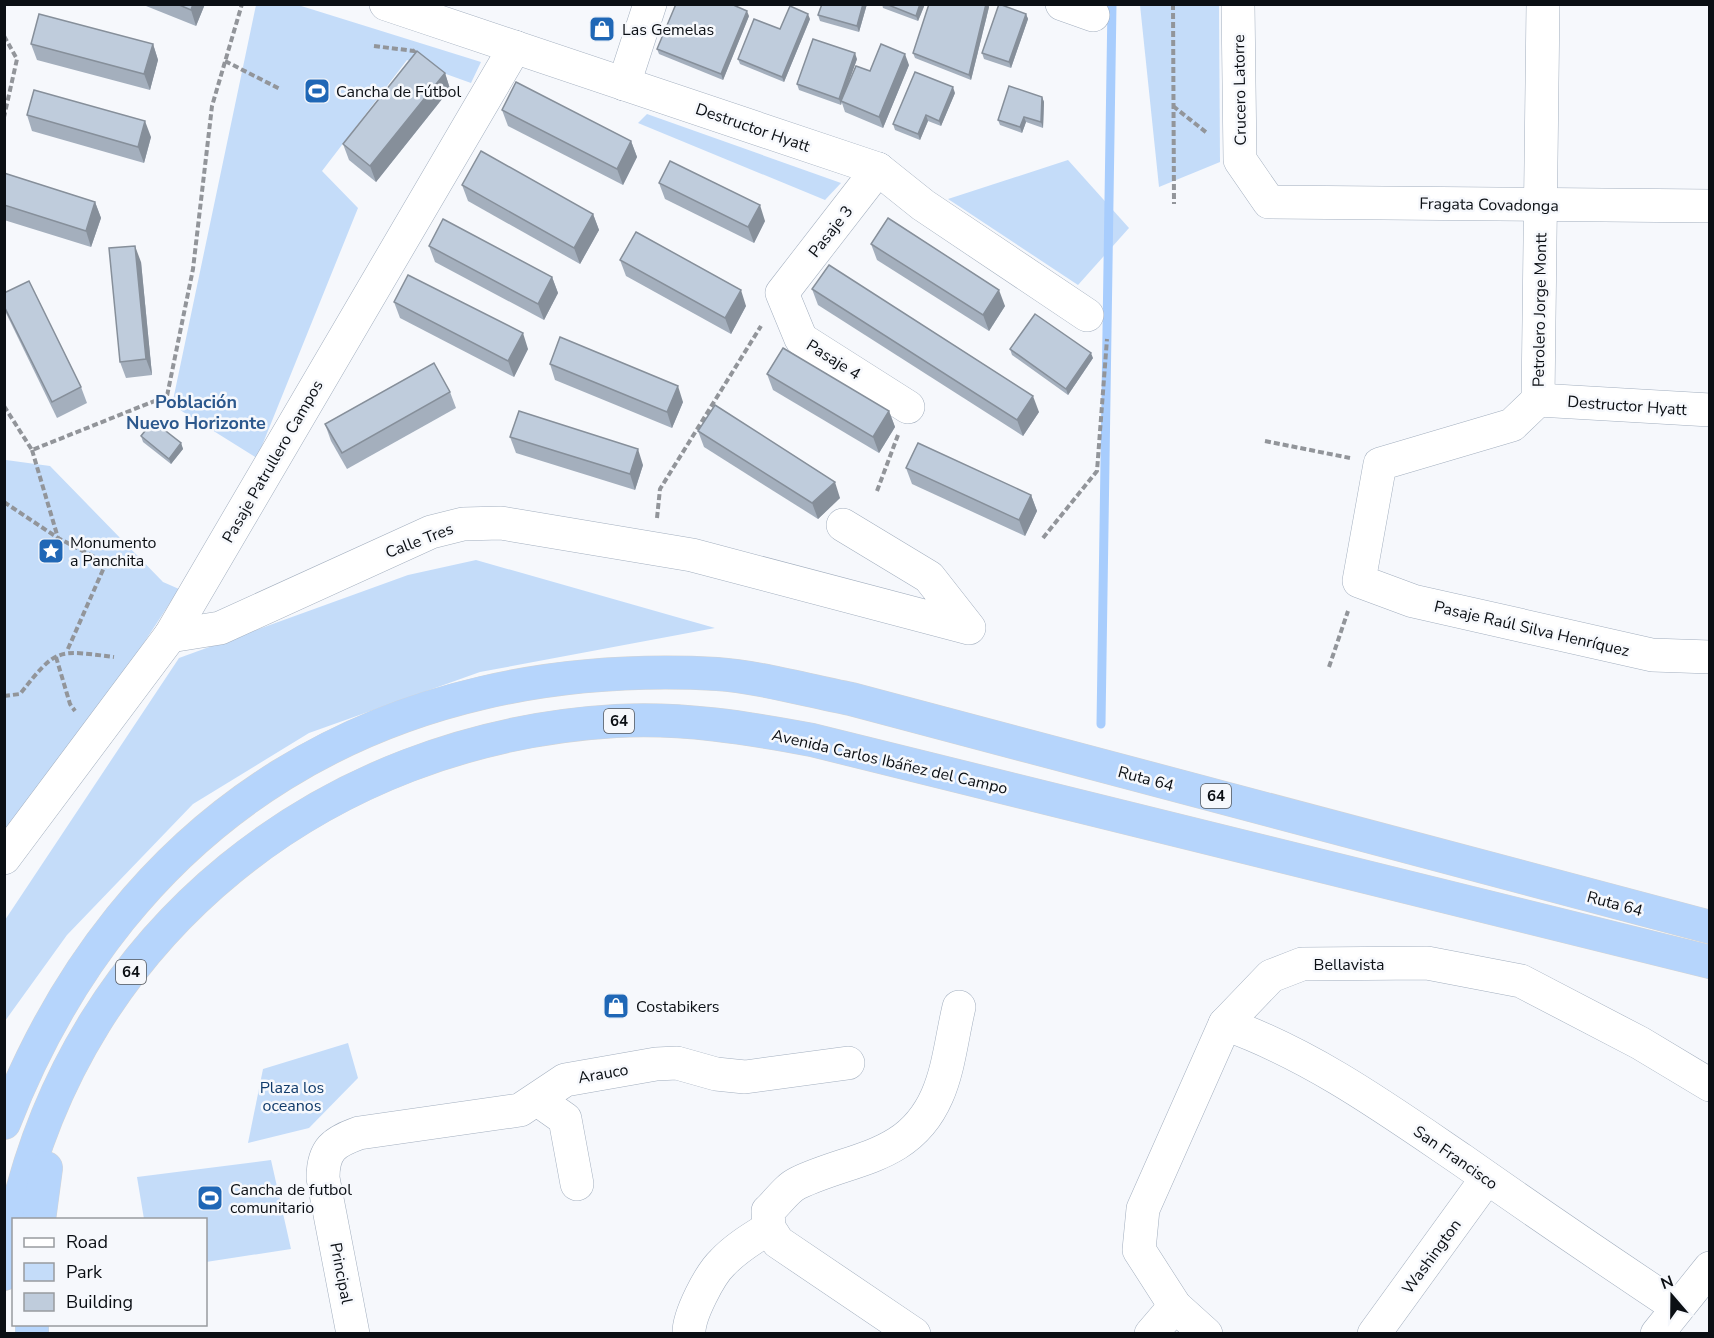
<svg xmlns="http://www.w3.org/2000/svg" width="1714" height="1338" font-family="'Nunito Sans',sans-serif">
  <rect width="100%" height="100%" fill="#f6f8fc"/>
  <g fill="#c4dcf9">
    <polygon points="256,5 298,5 481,62 471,83 407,60 322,171 358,208 257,458 172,405"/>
    <polygon points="1140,5 1219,5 1220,162 1159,187"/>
    <polygon points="647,114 841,183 825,200 638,123"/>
    <polygon points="1068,160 1129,228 1078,285 948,199"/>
    <polygon points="6,460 50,466 163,582 179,589 87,730 5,843"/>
    <polygon points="476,560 715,628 480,672 309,733 193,804 67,935 5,1021 5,920 179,658 408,575"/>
    <polygon points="348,1043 358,1078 309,1128 248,1143 263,1069"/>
    <polygon points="271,1160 291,1249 206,1262 206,1220 144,1219 137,1177"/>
  </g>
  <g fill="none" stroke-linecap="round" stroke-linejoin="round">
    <polyline stroke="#a8cdfd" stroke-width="9" points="1101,724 1112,4"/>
    <g stroke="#a3afbf" stroke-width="34">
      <g id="minor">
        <polyline points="386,4 878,169 923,205 1087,315"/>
        <polyline points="1062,4 1093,15"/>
        <polyline points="1238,4 1240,160 1269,202 1710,206"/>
        <polyline points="624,84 650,4"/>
        <polyline points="878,169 782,293 801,339 908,407"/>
        <polyline points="1538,400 1543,4"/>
        <polyline points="1710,410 1538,400 1512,425 1380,464 1359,581 1413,601 1652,655 1710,657"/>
        <polyline points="170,636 220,628 431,532 463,524 501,523 692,555 969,628 929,577 843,525"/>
        <polyline points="4,858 170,636 515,47"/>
        <path d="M1225,1024C1312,1055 1387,1109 1462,1160C1533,1210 1605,1259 1677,1307"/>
        <polyline points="538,1100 565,1119 577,1184"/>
        <path d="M353,1334L323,1178C323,1149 334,1142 359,1133L520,1110L565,1080L656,1064L677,1063L716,1074L745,1077L848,1063"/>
        <path d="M689,1334C688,1316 710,1274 723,1262C736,1248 753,1238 769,1228"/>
        <path d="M914,1334L778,1242L769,1228L768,1211C777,1203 787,1188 798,1183C852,1157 909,1160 937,1096C949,1069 952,1036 959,1007"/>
        <polyline points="1151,1334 1175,1306"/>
        <polyline points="1206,1334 1175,1306 1139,1250 1143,1209 1225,1024 1271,976 1302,964 1427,963 1521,981 1640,1043 1710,1085"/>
        <polyline points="1374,1334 1487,1178"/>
        <polyline points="1657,1334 1710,1268"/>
      </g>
    </g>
    <g stroke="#d3d4d5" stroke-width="34">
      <g id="highway">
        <path d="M4,1123C125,811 387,656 717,674C760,677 808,691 851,699L1710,927"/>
        <path d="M15,1220C79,931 325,738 616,721C681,717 748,728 812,740L1710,962"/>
        <polyline points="39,1220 46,1168"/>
        <polyline points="4,1274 14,1227"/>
        <polyline points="32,1324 32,1334"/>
      </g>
    </g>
    <g stroke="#92959a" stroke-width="4" stroke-dasharray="6 3" stroke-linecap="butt">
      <polyline points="1173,4 1174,204"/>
      <polyline points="4,36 17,59 4,117"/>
      <polyline points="374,46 414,51 417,48"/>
      <polyline points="225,61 280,89"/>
      <polyline points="1173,106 1207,133"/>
      <polyline points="4,406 32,450 167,396 193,269 212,106 242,4"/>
      <polyline points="1265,441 1350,458"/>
      <polyline points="32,450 58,538 106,563 67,651"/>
      <polyline points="877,491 898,435"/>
      <polyline points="4,502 58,538"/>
      <polyline points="657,518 660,489 761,326"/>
      <polyline points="1043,538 1097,471 1107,339"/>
      <polyline points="56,657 70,704 75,711"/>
      <polyline points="1329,667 1348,611"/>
      <path d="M4,696L20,694C57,647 57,650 114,657"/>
    </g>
    <use href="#minor" stroke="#fff" stroke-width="33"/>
    <use href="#highway" stroke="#b6d5fc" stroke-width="33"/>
  </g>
  <g fill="#a4afbd">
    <polygon points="141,4 205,4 196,26"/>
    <polygon points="867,4 859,32 820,21 818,15"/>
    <polygon points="882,4 925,4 918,21 883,8"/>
    <polygon points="929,4 988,4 989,7 971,80 915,58 913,53"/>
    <polygon points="1026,14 1028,19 1011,68 984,59 982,53"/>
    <polygon points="749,16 723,80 659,54 657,49"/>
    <polygon points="810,19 784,82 740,64 738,59 780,29"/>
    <polygon points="31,44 153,44 158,60 150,90 37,60"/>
    <polygon points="857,59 847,86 870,71 909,65 883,128 845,112 842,103 841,105 799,90 797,84"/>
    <polygon points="445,73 450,89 376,182 349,160 343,144"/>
    <polygon points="955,93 941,126 928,121 920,140 895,130 893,124"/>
    <polygon points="1042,97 1044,102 1043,128 1026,122 1022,133 1000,125 998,120"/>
    <polygon points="502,110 631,141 637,157 623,185 508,126"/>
    <polygon points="27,115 151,137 144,163 32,131"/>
    <polygon points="4,173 95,202 101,218 91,247 4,220"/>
    <polygon points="659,183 765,221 754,243 665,199"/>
    <polygon points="462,185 593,214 599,230 580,264 468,201"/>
    <polygon points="871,244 1005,306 989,331 877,260"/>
    <polygon points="429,246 552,277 558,293 544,320 435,262"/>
    <polygon points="620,260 746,306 731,334 626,276"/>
    <polygon points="141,262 152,375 126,378 120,362"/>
    <polygon points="812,289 1039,412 1023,436 818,305"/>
    <polygon points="4,293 81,387 87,403 57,418 5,311"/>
    <polygon points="394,302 528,349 514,377 400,318"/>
    <polygon points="1010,349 1093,358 1068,395 1012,355"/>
    <polygon points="550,364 683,402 672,428 555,380"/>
    <polygon points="767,374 889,411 895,427 879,453 773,390"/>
    <polygon points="450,392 456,408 347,469 331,441 325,424"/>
    <polygon points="698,431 840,498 818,519 704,447"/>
    <polygon points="141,436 181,443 183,449 171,464 143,442"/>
    <polygon points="510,437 643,465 635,490 516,453"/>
    <polygon points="906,468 1031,495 1037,511 1025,536 912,484"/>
  </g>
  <g fill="#868f9a">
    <polygon points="193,4 205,4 196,26 191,10"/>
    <polygon points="863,4 867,4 859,32 857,26"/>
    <polygon points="920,4 925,4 918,21 916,16"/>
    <polygon points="986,4 988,4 989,7 971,80 969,75"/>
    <polygon points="747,11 749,16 723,80 721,74"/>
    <polygon points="808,14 810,19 784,82 782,77"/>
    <polygon points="1026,14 1028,19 1011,68 1009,62"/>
    <polygon points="153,44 158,60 150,90 144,74"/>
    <polygon points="855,53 857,59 842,101 841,101 841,105 839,99"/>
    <polygon points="905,54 909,65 883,128 879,117"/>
    <polygon points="445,73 450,89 376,182 370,166"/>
    <polygon points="953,87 955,93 941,126 939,121"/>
    <polygon points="1042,97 1044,102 1043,128 1041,122"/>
    <polygon points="926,115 928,121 920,140 918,134"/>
    <polygon points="1024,117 1026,122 1022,133 1020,127"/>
    <polygon points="145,121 151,137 144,163 138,147"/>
    <polygon points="631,141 637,157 623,185 617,169"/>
    <polygon points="95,202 101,218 91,247 86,231"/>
    <polygon points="760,205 765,221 754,243 748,227"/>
    <polygon points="593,214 599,230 580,264 574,248"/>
    <polygon points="135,246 141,262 152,375 146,359"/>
    <polygon points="552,277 558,293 544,320 538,304"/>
    <polygon points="741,290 746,306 731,334 725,318"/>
    <polygon points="999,290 1005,306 989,331 983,315"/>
    <polygon points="523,333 528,349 514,377 508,361"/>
    <polygon points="1091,353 1093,358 1068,395 1066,389"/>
    <polygon points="678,386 683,402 672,428 667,412"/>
    <polygon points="1033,396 1039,412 1023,436 1017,420"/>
    <polygon points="889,411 895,427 879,453 873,437"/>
    <polygon points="181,443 183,449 171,464 169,459"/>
    <polygon points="638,449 643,465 635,490 630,474"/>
    <polygon points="835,482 840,498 818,519 812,503"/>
    <polygon points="1031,495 1037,511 1025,536 1019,520"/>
  </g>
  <g fill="#bfccdc" stroke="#868f9a" stroke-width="1.5">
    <polygon points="177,4 193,4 191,10"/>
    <polygon points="676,4 731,4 747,11 721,74 657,49"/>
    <polygon points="822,4 863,4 857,26 818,15"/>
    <polygon points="886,4 920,4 916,16"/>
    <polygon points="929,4 986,4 969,75 913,53"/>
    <polygon points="999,4 1026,14 1009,62 982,53"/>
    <polygon points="790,6 808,14 782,77 738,59 754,19 780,29"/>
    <polygon points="39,14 153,44 144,74 31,44"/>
    <polygon points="813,39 855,53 839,99 797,84"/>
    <polygon points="881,44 905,54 879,117 841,101 856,66 870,71"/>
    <polygon points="417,51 445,73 370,166 343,144"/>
    <polygon points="915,72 953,87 939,121 926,115 918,134 893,124"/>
    <polygon points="516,82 631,141 617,169 502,110"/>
    <polygon points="1009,86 1042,97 1041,122 1024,117 1020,127 998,120"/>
    <polygon points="34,90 145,121 138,147 27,115"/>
    <polygon points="481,151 593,214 574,248 462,185"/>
    <polygon points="670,161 760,205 748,227 659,183"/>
    <polygon points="4,173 95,202 86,231 4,205"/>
    <polygon points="888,218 999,290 983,315 871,244"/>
    <polygon points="443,219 552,277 538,304 429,246"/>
    <polygon points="636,232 741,290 725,318 620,260"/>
    <polygon points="135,246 146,359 120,362 109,248"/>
    <polygon points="829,265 1033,396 1017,420 812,289"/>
    <polygon points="408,275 523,333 508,361 394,302"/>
    <polygon points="29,281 81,387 52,402 4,306 4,293"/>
    <polygon points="1035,314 1091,353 1066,389 1010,349"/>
    <polygon points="560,337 678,386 667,412 550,364"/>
    <polygon points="783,348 889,411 873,437 767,374"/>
    <polygon points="434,363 450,392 342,453 325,424"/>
    <polygon points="715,405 835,482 812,503 698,431"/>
    <polygon points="519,411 638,449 630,474 510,437"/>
    <polygon points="153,421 181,443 169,459 141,436"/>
    <polygon points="918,443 1031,495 1019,520 906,468"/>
  </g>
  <defs>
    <g id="shop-square" transform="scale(1.35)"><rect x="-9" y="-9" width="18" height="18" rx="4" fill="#1f67b6" stroke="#f6f8fc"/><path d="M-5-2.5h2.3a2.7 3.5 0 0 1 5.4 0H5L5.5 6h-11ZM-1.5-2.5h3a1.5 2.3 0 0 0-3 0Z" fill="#fff"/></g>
    <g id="stadium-square" transform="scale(1.35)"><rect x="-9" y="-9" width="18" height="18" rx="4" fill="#1f67b6" stroke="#f6f8fc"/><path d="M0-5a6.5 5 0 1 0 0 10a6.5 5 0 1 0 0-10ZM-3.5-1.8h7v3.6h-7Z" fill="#fff"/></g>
    <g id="sight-square" transform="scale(1.35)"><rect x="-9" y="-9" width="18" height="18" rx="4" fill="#1f67b6" stroke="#f6f8fc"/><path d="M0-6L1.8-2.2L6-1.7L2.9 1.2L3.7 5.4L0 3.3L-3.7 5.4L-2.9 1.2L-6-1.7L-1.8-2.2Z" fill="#fff"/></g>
  </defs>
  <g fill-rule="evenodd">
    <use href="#shop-square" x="602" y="29"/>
    <use href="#stadium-square" x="317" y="91"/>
    <use href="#sight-square" x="51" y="551"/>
    <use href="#shop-square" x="616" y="1006"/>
    <use href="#stadium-square" x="210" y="1198"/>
  </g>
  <g text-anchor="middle" stroke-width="5" stroke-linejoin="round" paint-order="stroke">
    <g fill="#f6f8fc" stroke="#52555a" stroke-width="1.5">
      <rect x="604" y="709" width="30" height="24" rx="4.5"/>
      <rect x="1201" y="784" width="30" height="24" rx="4.5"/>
      <rect x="116" y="960" width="30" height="24" rx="4.5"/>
    </g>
    <g font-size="15" font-weight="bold" fill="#0b0f14">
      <text x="619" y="726">64</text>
      <text x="1216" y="801">64</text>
      <text x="131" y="977">64</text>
    </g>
    <g font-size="16" fill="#0b0f14" stroke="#f6f8fc" text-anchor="start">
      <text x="622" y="35">Las Gemelas</text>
      <text x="336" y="97">Cancha de Fútbol</text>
      <text x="70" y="548">Monumento<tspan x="70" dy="18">a Panchita</tspan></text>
      <text x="636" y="1012">Costabikers</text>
      <text x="230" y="1195">Cancha de futbol<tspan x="230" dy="18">comunitario</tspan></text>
    </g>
    <g font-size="16" fill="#0b0f14" stroke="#f6f8fc">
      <text transform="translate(1239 90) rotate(-91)" y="6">Crucero Latorre</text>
      <text transform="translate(753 127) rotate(19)" y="6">Destructor Hyatt</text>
      <text transform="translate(1489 204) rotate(1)" y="6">Fragata Covadonga</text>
      <text transform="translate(830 231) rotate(-52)" y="6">Pasaje 3</text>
      <text transform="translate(1539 310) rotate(-89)" y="6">Petrolero Jorge Montt</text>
      <text transform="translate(834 359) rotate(32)" y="6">Pasaje 4</text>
      <text transform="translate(1627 405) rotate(4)" y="6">Destructor Hyatt</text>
      <text transform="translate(272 461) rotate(-60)" y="6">Pasaje Patrullero Campos</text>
      <text transform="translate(419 540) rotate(-21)" y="6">Calle Tres</text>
      <text transform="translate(1532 628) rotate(13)" y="6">Pasaje Raúl Silva Henríquez</text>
      <text transform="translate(890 761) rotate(13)" y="6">Avenida Carlos Ibáñez del Campo</text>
      <text transform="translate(1146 778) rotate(15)" y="6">Ruta 64</text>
      <text transform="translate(1615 903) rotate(15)" y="6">Ruta 64</text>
      <text x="1349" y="970">Bellavista</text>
      <text transform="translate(603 1073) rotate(-10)" y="6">Arauco</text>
      <text transform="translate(1456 1157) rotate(35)" y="6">San Francisco</text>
      <text transform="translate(1431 1256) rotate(-54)" y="6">Washington</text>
      <text transform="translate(342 1273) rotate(79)" y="6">Principal</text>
    </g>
    <g font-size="16" fill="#0f3a6a" stroke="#f6f8fc">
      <text x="292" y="1093">Plaza los<tspan x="292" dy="18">oceanos</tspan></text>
    </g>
    <g font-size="18" font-weight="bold" fill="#2c588d" stroke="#f6f8fc">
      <text x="196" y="408">Población<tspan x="196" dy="21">Nuevo Horizonte</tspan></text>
    </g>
  </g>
  <rect width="1714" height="1338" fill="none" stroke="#0b0f14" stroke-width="12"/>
  <rect x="12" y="1218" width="195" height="108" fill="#f6f8fc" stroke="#989b9f" stroke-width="1.5"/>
  <rect x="24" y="1238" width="30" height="9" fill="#ffffff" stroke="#989b9f" stroke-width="1.5"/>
  <text x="66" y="1248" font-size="18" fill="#0b0f14">Road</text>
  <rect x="24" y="1263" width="30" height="18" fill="#c4dcf9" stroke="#989b9f" stroke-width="1.5"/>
  <text x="66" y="1278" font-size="18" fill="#0b0f14">Park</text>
  <rect x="24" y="1293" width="30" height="18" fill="#bfccdc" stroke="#989b9f" stroke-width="1.5"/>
  <text x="66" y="1308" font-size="18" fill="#0b0f14">Building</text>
  <g transform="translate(1672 1296) rotate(340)" stroke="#f6f8fc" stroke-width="4.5" paint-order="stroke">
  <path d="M0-4.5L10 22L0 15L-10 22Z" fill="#0b0f14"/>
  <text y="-9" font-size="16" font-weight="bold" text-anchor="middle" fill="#0b0f14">N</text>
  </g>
</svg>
